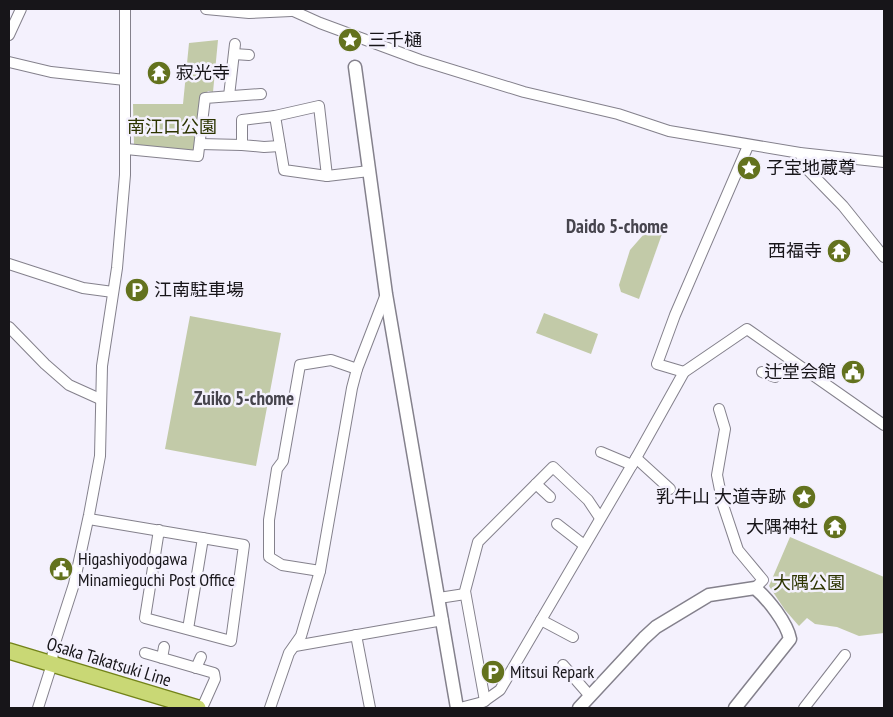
<svg xmlns="http://www.w3.org/2000/svg" width="893" height="717" font-family="'PT Sans Narrow','Noto Sans JP',sans-serif">
  <rect width="100%" height="100%" fill="#f4f1fd"/>
  <g fill="#c2caa8">
    <polygon points="218,40 213,92 208,91 200,100 194,151 134,145 133,104 183,104 189,43"/>
    <polygon points="651,226 663,231 639,299 621,292 619,285 630,250"/>
    <polygon points="544,313 598,334 591,354 536,333"/>
    <polygon points="190,316 281,333 256,466 165,449"/>
    <polygon points="790,537 884,577 884,633 859,636 837,627 815,624 807,618 799,626 785,610 769,586"/>
  </g>
  <g fill="none" stroke-linecap="round" stroke-linejoin="round">
    <g stroke="#84818c" stroke-width="12">
      <g id="minor">
        <polyline points="206,9 249,13 291,11"/>
        <polyline points="289,9 320,23 420,60 524,92 618,114 669,131 800,153 884,162"/>
        <polyline points="9,35 21,9"/>
        <polyline points="234,54 249,55"/>
        <polyline points="9,62 51,72 125,80"/>
        <polyline points="229,96 235,44"/>
        <polyline points="275,116 284,170 327,176 369,171"/>
        <polyline points="200,144 242,145"/>
        <polyline points="280,146 264,147 242,145 242,120 275,116 319,106 327,176"/>
        <polyline points="126,149 198,156 205,98 261,94"/>
        <polyline points="800,153 807,169 843,206 884,257"/>
        <polyline points="9,264 83,288 113,292"/>
        <polyline points="9,327 45,364 69,385 100,399"/>
        <polyline points="684,372 657,364 675,315 748,146"/>
        <polyline points="762,372 775,377 782,369 805,369"/>
        <polyline points="719,409 725,429 717,475 723,505 738,550 763,580 755,588"/>
        <polyline points="601,452 632,465"/>
        <polyline points="636,458 670,489"/>
        <polyline points="536,484 550,497"/>
        <polyline points="89,519 244,545 231,641 145,618 159,530"/>
        <polyline points="557,524 584,545"/>
        <polyline points="320,571 282,565 269,557 269,520 277,469 283,461 300,365 331,360 357,369"/>
        <polyline points="439,598 465,594"/>
        <polyline points="541,620 573,637"/>
        <polyline points="188,629 203,538"/>
        <polyline points="356,635 370,708"/>
        <polyline points="295,646 443,620"/>
        <polyline points="145,653 214,673 215,679 202,708"/>
        <polyline points="162,658 164,647"/>
        <polyline points="563,665 590,696"/>
        <polyline points="196,668 201,657"/>
        <polyline points="485,701 465,591 478,542 553,467 588,500 600,518"/>
        <polyline points="38,708 52,664 53,649 74,584 89,515 100,456 102,366 117,268 125,175 125,9"/>
        <polyline points="270,708 289,653 301,636 320,571 352,388 357,369 386,294"/>
        <polyline points="460,708 483,702 500,690 636,458 684,372 747,329 884,425"/>
        <polyline points="804,708 845,655"/>
      </g>
    </g>
    <g stroke="#84818c" stroke-width="15">
      <g id="tertiary">
        <polyline points="355,67 386,294 457,708"/>
        <path d="M579,708L644,638L656,627L709,595L755,588C768,599 787,623 790,639L735,708"/>
      </g>
    </g>
    <g stroke="#738319" stroke-width="18">
      <polyline id="primary" points="9,651 198,708"/>
    </g>
    <use href="#minor" stroke="#fff" stroke-width="10"/>
    <use href="#tertiary" stroke="#fff" stroke-width="12"/>
    <use href="#primary" stroke="#c9d875" stroke-width="15"/>
  </g>
  <defs>
    <g id="sight-disc" transform="scale(1.25)"><circle r="9.5" fill="#63721e" stroke="#f4f1fd"/><path d="M0-6L1.8-2.2L6-1.7L2.9 1.2L3.7 5.4L0 3.3L-3.7 5.4L-2.9 1.2L-6-1.7L-1.8-2.2Z" fill="#fff"/></g>
    <g id="temple-disc" transform="scale(1.25)"><circle r="9.5" fill="#63721e" stroke="#f4f1fd"/><path d="M0-6L5-2H3V0L6.5 2.5H4V6H1.5V3h-3V6H-4V2.5H-6.5L-3 0V-2H-5Z" fill="#fff"/></g>
    <g id="parking-disc" transform="scale(1.25)"><circle r="9.5" fill="#63721e" stroke="#f4f1fd"/><path d="M-3.5-5.5H1a3.5 3.5 0 0 1 0 7H-1V5.5H-3.5ZM-1-3.4V-.6H.8a1.4 1.4 0 0 0 0-2.8Z" fill="#fff"/></g>
    <g id="civic-disc" transform="scale(1.25)"><circle r="9.5" fill="#63721e" stroke="#f4f1fd"/><path d="M-.6-6.5H3V-4.5H.6V-3L4-1V1h2V6H-6V1h2V-1L-.6-3ZM-1.2 2.5V6h2.4V2.5Z" fill="#fff"/></g>
  </defs>
  <g fill-rule="evenodd">
    <use href="#sight-disc" x="350" y="40"/>
    <use href="#temple-disc" x="159" y="73"/>
    <use href="#sight-disc" x="749" y="168"/>
    <use href="#temple-disc" x="839" y="251"/>
    <use href="#parking-disc" x="137" y="290"/>
    <use href="#civic-disc" x="853" y="372"/>
    <use href="#sight-disc" x="804" y="497"/>
    <use href="#temple-disc" x="835" y="527"/>
    <use href="#civic-disc" x="61" y="569"/>
    <use href="#parking-disc" x="493" y="672"/>
  </g>
  <g text-anchor="middle" stroke-width="5" stroke-linejoin="round" paint-order="stroke">
    <g font-size="18" fill="#171519" stroke="#f4f1fd" text-anchor="start">
      <text x="368" y="46">三千樋</text>
      <text x="176" y="79">寂光寺</text>
      <text x="766" y="174">子宝地蔵尊</text>
      <text x="822" y="257" text-anchor="end">西福寺</text>
      <text x="154" y="296">江南駐車場</text>
      <text x="836" y="378" text-anchor="end">辻堂会館</text>
      <text x="786" y="503" text-anchor="end">乳牛山 大道寺跡</text>
      <text x="818" y="533" text-anchor="end">大隅神社</text>
      <text x="78" y="565">Higashiyodogawa<tspan x="78" dy="21">Minamieguchi Post Office</tspan></text>
      <text x="510" y="678">Mitsui Repark</text>
    </g>
    <g font-size="18" fill="#2c3400" stroke="#f4f1fd">
      <text x="172" y="133">南江口公園</text>
      <text x="809" y="589">大隅公園</text>
    </g>
    <g font-size="18" fill="#171519" stroke="#f4f1fd">
      <text transform="translate(109 662) rotate(17)" y="6">Osaka Takatsuki Line</text>
    </g>
    <g font-size="19" font-weight="bold" fill="#46444d" stroke="#f4f1fd">
      <text x="617" y="233">Daido 5-chome</text>
      <text x="244" y="405">Zuiko 5-chome</text>
    </g>
  </g>
  <rect width="893" height="717" fill="none" stroke="#171519" stroke-width="20"/>
</svg>
